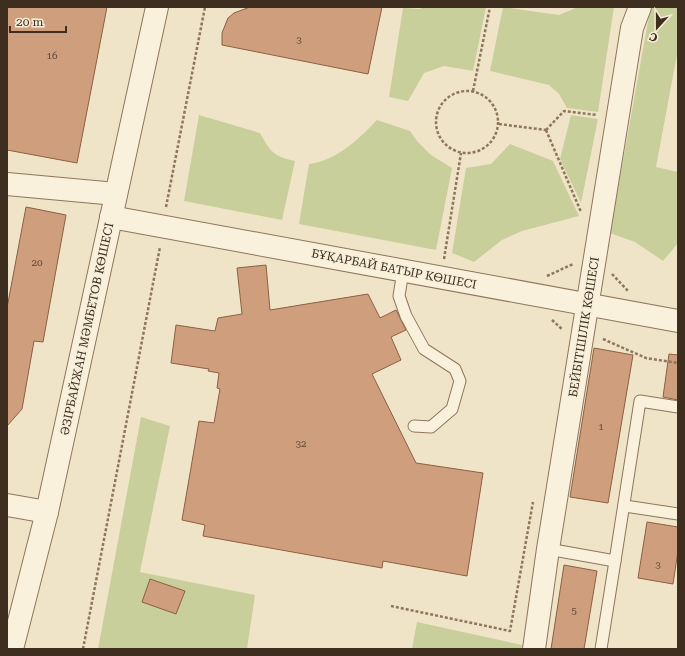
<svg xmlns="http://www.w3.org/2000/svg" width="685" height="656" font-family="'Roboto Serif',serif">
  <rect width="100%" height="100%" fill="#f0e4c8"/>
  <g fill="#c9cf9b">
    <polygon points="421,7 486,7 473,71 444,66 424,73 408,101 389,97 403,8 421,9"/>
    <polygon points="503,7 559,15 578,7 614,7 598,112 567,108 559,94 549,85 490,71"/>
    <polygon points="653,7 678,8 678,49 656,167 678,172 678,243 663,261 635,242 610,233 649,16"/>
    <path d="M199,115L260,133C271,152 273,156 295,161L282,220L184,201Z"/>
    <polygon points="571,115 598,119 581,203 560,159"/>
    <path d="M377,120L410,131L417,141L431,155L452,168L436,250L299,224L309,164C336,161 359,139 377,120Z"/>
    <polygon points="510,144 553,161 579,216 522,231 502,240 474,262 452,253 466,168 491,164"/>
    <polygon points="141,417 170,426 140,572 255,595 247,649 98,649"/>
    <polygon points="417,622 522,645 521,649 412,649"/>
  </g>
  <g fill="#cf9f7d" stroke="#8d5f41">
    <polygon points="7,7 107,7 77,163 7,150"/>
    <polygon points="250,7 382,7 368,74 222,45 222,33 228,18 234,13"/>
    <polygon points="26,207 66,215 43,342 34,341 22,409 7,426 7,308"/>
    <polygon points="266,265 270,310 368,294 380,318 396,310 406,330 391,337 401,360 372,374 416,463 483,473 467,576 383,561 382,568 203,536 205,525 182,520 199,421 214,423 220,389 217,388 219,373 208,371 209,369 171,363 176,325 215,331 218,318 242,314 237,268"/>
    <polygon points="594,348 633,355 608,503 570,497"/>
    <polygon points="669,354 678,355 678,400 663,397"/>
    <polygon points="647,522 678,527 678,551 673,584 638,578"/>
    <polygon points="564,565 597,571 584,649 551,649"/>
    <polygon points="150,579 185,591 176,614 142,602"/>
  </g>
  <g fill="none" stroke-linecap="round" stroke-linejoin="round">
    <g stroke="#8d765c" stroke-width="13">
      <g id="service">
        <polyline points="403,271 399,296 406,316 424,349 455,369 460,381 452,409 431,427 414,426"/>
        <polyline points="625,506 678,514"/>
        <polyline points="548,549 615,561 640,401 678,407"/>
        <polyline points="601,649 615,561"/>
      </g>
    </g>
    <g stroke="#8d765c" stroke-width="24">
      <g id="minor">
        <polyline points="7,184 116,194"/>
        <polyline points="111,217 678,321"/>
        <polyline points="7,505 47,512"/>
        <polyline points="12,649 47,512 157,7"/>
        <polyline points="534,649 548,549 632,28 640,7"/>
      </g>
    </g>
    <g stroke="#8d765c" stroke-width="2.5" stroke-dasharray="3 2" stroke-linecap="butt">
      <circle cx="467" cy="122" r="31"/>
      <polyline points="473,91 490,7"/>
      <polyline points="499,124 546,130"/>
      <polyline points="546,130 581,212"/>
      <polyline points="546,130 564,111 597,115"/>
      <polyline points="166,207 205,7"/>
      <polyline points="444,259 461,153"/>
      <polyline points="612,274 629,292"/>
      <polyline points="547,276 573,264"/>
      <polyline points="552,320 563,330"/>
      <polyline points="603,339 646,358 678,363"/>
      <polyline points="391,606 510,631 533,502"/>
      <polyline points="83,649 160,247"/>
    </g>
    <use href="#service" stroke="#faf1dc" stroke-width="11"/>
    <use href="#minor" stroke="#faf1dc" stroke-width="22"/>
  </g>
  <g text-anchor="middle" stroke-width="3" stroke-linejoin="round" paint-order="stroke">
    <g font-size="10" fill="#624a37">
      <text x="299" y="43">3</text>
      <text x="52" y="59">16</text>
      <text x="37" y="266">20</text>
      <text x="601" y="430">1</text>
      <text x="301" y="447">32</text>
      <text x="658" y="568">3</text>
      <text x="574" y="614">5</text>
    </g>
    <g font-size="12" fill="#3d2e20" stroke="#f7eed8">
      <text transform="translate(394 269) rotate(11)" y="4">БҰҚАРБАЙ БАТЫР КӨШЕСІ</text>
      <text transform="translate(584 327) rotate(-81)" y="4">БЕЙБІТШІЛІК КӨШЕСІ</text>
      <text transform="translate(87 329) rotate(-78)" y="4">ӘЗІРБАЙЖАН МӘМБЕТОВ КӨШЕСІ</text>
    </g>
  </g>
  <rect width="685" height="656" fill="none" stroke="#3d2e20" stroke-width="16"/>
  <g transform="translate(657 28) rotate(201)" stroke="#f7eed8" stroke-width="3" paint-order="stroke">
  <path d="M0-3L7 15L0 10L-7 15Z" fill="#3d2e20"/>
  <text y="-6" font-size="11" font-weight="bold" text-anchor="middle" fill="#3d2e20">С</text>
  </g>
  <path d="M10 26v6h56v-6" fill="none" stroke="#3d2e20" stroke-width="2"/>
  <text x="16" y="26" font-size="12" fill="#3d2e20" stroke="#f7eed8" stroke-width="3" paint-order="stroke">20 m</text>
</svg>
